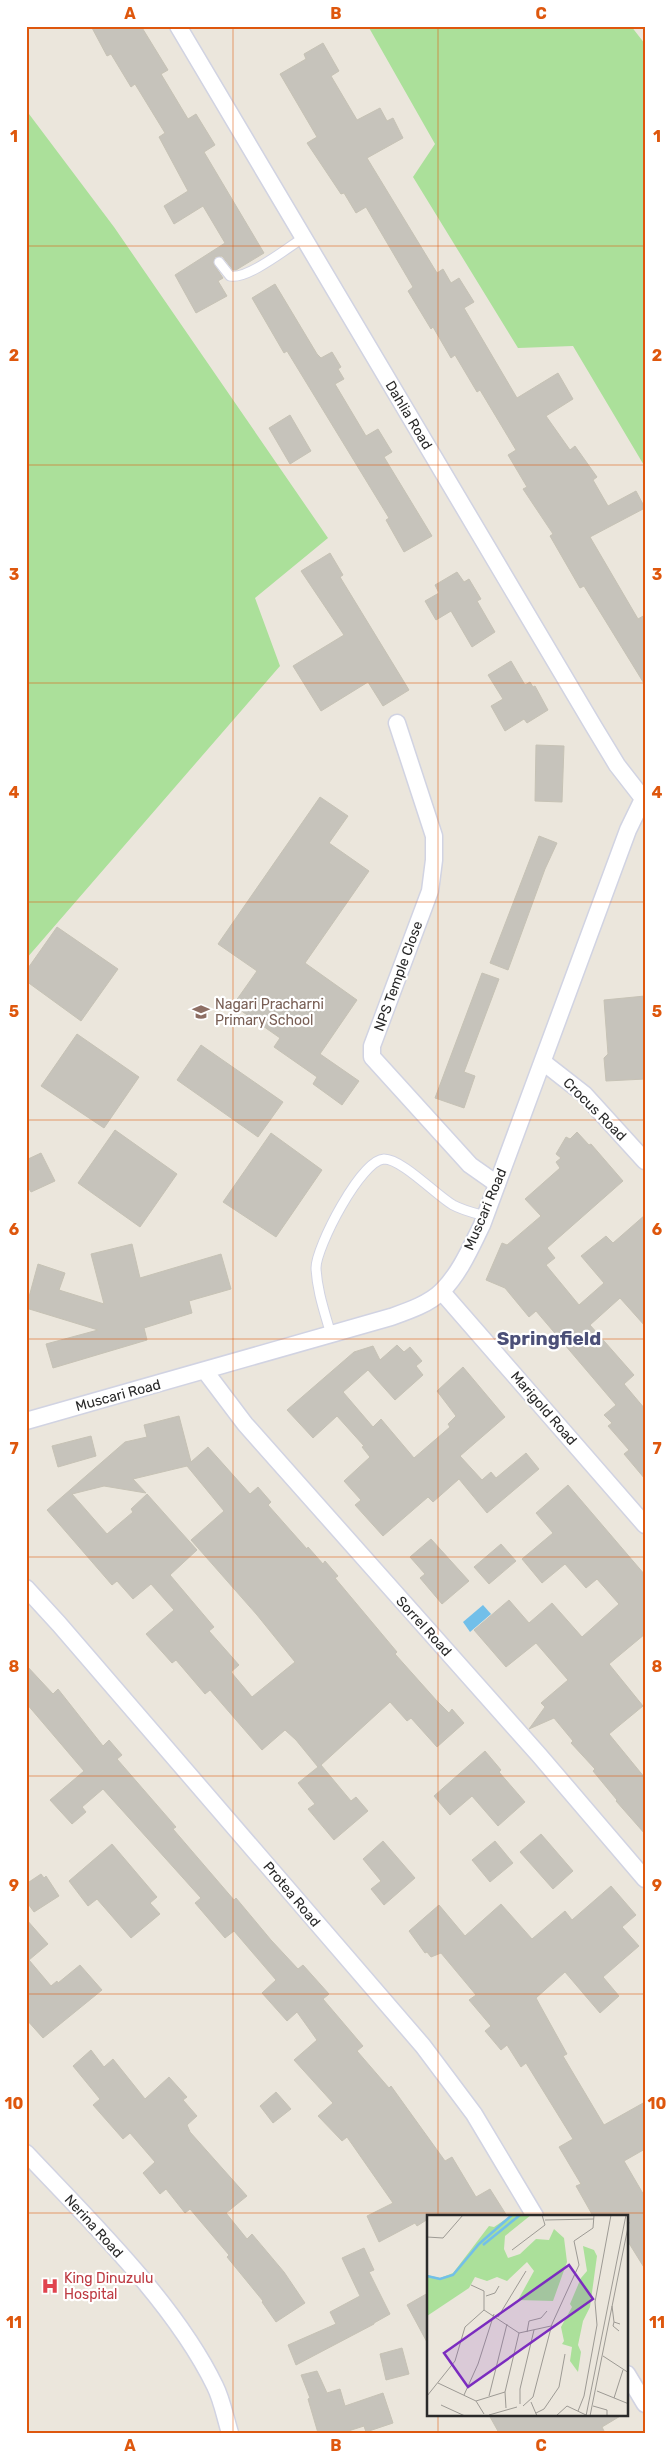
<svg xmlns="http://www.w3.org/2000/svg" width="671" height="2459" font-family="Rubik,sans-serif">
  <rect width="100%" height="100%" fill="#ebe6dc"/>
  <g fill="#abe09a">
    <polygon points="368,26 631,26 645,44 645,467 573,346 518,348 413,177 435,144"/>
    <polygon points="26,110 114,227 328,538 255,598 280,666 26,959"/>
  </g>
  <polygon fill="#72bfe9" points="483,1605 491,1614 470,1632 463,1622"/>
  <g fill="#c6c3bb" stroke="#c6c2b5" fill-rule="evenodd">
    <polygon points="91,26 141,26 168,70 161,74 188,119 196,114 215,145 204,152 264,253 236,270 233,270 222,256 215,257 213,263 223,278 218,281 227,296 196,313 175,275 225,243 203,206 174,224 164,206 188,191 159,137 165,133 135,84 131,87 111,54 107,56"/>
    <polygon points="323,43 339,71 331,76 357,120 380,108 387,121 393,118 403,138 367,158 437,273 443,269 451,283 459,278 474,302 464,308 517,398 558,373 573,399 546,416 570,450 575,446 597,477 593,480 608,506 636,491 645,508 590,537 638,619 645,615 645,685 584,586 580,588 550,536 553,534 523,489 527,487 508,455 516,450 480,390 477,392 455,355 451,358 433,327 431,329 408,291 413,287 366,207 356,213 344,193 341,194 307,143 317,137 280,74 306,59 304,54"/>
    <polygon points="275,284 317,354 321,358 332,352 341,367 338,369 344,379 335,384 366,436 378,429 392,452 384,457 432,536 404,552 386,520 389,518 287,351 284,353 252,298"/>
    <polygon points="290,415 311,451 290,464 269,428"/>
    <polygon points="330,553 343,575 340,577 409,690 383,706 368,682 321,711 293,666 344,635 301,571"/>
    <polygon points="457,572 464,582 469,579 481,599 477,601 495,632 472,647 451,611 436,620 425,601 439,593 435,585"/>
    <polygon points="511,661 525,685 530,682 533,687 535,686 548,710 527,723 524,719 505,731 491,706 503,699 488,675"/>
    <polygon points="536,745 564,746 562,802 535,801"/>
    <polygon points="320,797 348,816 329,843 369,871 305,963 357,1000 320,1054 359,1081 342,1105 313,1084 317,1077 274,1047 280,1038 233,1005 257,971 218,944"/>
    <polygon points="539,836 557,843 545,869 508,970 490,963"/>
    <polygon points="57,927 118,969 81,1021 26,981 26,971"/>
    <polygon points="482,973 499,979 464,1072 475,1076 464,1108 435,1098"/>
    <polygon points="645,996 645,1079 606,1081 604,1058 608,1054 604,1000"/>
    <polygon points="77,1034 139,1077 104,1128 41,1086"/>
    <polygon points="201,1045 283,1102 258,1137 177,1080"/>
    <polygon points="115,1130 177,1174 140,1227 78,1183"/>
    <polygon points="577,1132 589,1145 591,1144 623,1181 547,1248 555,1258 546,1265 579,1305 604,1283 581,1256 606,1236 613,1243 645,1215 645,1326 620,1298 590,1325 634,1375 624,1384 645,1409 645,1479 624,1454 629,1450 608,1426 612,1423 604,1415 616,1405 536,1311 529,1317 505,1288 486,1280 502,1243 507,1245 541,1216 525,1199 560,1168 556,1162 561,1158 556,1154 566,1137 570,1139"/>
    <polygon points="271,1133 322,1170 276,1237 223,1202"/>
    <polygon points="41,1153 55,1181 31,1192 26,1183 26,1160"/>
    <polygon points="132,1244 140,1278 221,1254 231,1289 189,1301 192,1313 144,1328 147,1340 53,1368 46,1344 98,1330 26,1308 38,1264 65,1273 59,1290 104,1304 91,1254"/>
    <polygon points="397,1345 404,1352 410,1347 422,1361 416,1366 423,1375 395,1400 368,1370 343,1392 373,1427 381,1419 414,1458 450,1427 448,1424 456,1416 437,1391 463,1367 505,1417 460,1456 482,1480 491,1472 496,1478 526,1453 539,1469 487,1513 459,1479 433,1502 428,1497 383,1536 355,1505 361,1500 344,1481 370,1457 362,1447 364,1446 337,1416 313,1438 287,1410 354,1352 373,1346 380,1360"/>
    <path d="M179,1416L191,1462L208,1447L250,1494L258,1487L271,1502L268,1505L307,1549L308,1547L323,1564L325,1561L338,1576L335,1578L397,1652L395,1654L437,1701L449,1713L452,1709L464,1723L437,1747L411,1718L407,1721L390,1702L321,1765L351,1801L356,1797L368,1811L334,1840L308,1809L315,1804L298,1783L318,1767L296,1740L285,1730L262,1750L210,1690L205,1694L176,1660L172,1663L146,1634L174,1610L151,1584L133,1599L117,1581L112,1585L47,1510L125,1442L147,1437L144,1425ZM187,1466L224,1511L191,1540L257,1615L295,1662L252,1697L231,1672L239,1665L209,1631L214,1627L170,1575L197,1550L147,1494L131,1509L133,1512L107,1534L72,1494L104,1486L146,1493L133,1479Z"/>
    <polygon points="91,1436 96,1456 58,1467 52,1446"/>
    <polygon points="568,1485 645,1575 645,1634 609,1664 643,1706 609,1734 645,1778 645,1834 616,1801 617,1800 593,1771 595,1769 571,1743 573,1741 554,1718 529,1729 545,1707 541,1703 568,1680 536,1643 506,1667 474,1630 509,1600 529,1623 552,1603 582,1637 619,1604 597,1579 586,1588 565,1564 542,1583 522,1559 553,1533 536,1513"/>
    <polygon points="431,1539 469,1581 442,1604 420,1578 425,1574 410,1557"/>
    <polygon points="501,1544 516,1561 489,1584 474,1567"/>
    <polygon points="26,1665 53,1694 58,1689 103,1746 109,1740 122,1755 117,1759 176,1827 173,1829 234,1900 236,1898 271,1940 298,1969 303,1965 329,1994 323,1999 363,2046 357,2051 389,2088 391,2086 445,2161 452,2157 476,2197 490,2189 507,2216 428,2216 428,2219 417,2226 415,2223 379,2242 367,2216 393,2203 347,2137 342,2141 318,2116 333,2103 294,2060 317,2040 297,2012 287,2021 262,1993 276,1980 234,1931 225,1938 195,1903 201,1898 103,1789 82,1807 86,1812 72,1824 50,1800 84,1771 26,1703"/>
    <polygon points="485,1751 501,1770 499,1772 525,1802 498,1826 472,1796 450,1815 434,1796"/>
    <polygon points="541,1834 573,1871 553,1889 520,1852"/>
    <polygon points="383,1841 415,1878 384,1905 371,1889 381,1881 363,1859"/>
    <polygon points="495,1841 513,1863 490,1882 472,1860"/>
    <polygon points="112,1844 157,1897 150,1903 160,1914 131,1938 97,1899 88,1906 69,1881"/>
    <polygon points="41,1874 44,1878 46,1876 59,1896 34,1912 26,1901 26,1884"/>
    <polygon points="611,1886 636,1915 622,1927 639,1946 603,1977 619,1996 600,2013 565,1972 536,1998 567,2054 563,2056 604,2125 645,2102 645,2149 624,2161 645,2197 645,2269 627,2240 627,2216 593,2216 576,2186 581,2184 559,2147 573,2139 526,2063 521,2067 507,2045 501,2050 485,2031 491,2026 469,2000 476,1995 441,1953 431,1957 427,1952 425,1953 409,1931 439,1905 465,1936 501,1904 532,1939 565,1911 572,1920"/>
    <polygon points="26,1919 48,1944 29,1960 51,1986 57,1981 58,1983 80,1965 102,1990 43,2038 26,2019"/>
    <polygon points="91,2050 104,2067 113,2059 145,2099 169,2077 187,2097 183,2100 197,2116 187,2125 190,2132 247,2196 226,2213 247,2239 252,2234 284,2272 305,2303 276,2322 262,2302 263,2301 227,2257 229,2255 190,2209 185,2213 166,2189 160,2194 143,2173 155,2162 130,2133 123,2139 93,2105 100,2099 73,2066"/>
    <polygon points="276,2092 291,2109 273,2123 260,2106"/>
    <polygon points="364,2248 374,2270 369,2272 390,2314 374,2323 374,2324 296,2365 288,2345 336,2324 330,2312 360,2296 342,2258"/>
    <polygon points="428,2293 428,2344 407,2305"/>
    <polygon points="402,2348 409,2374 386,2380 380,2354"/>
    <polygon points="317,2371 327,2393 340,2389 345,2406 383,2393 393,2423 366,2432 364,2426 342,2433 318,2433 308,2399 310,2398 301,2375"/>
    <polygon points="489,2415 622,2415 602,2427 605,2433 499,2433"/>
  </g>
  <g fill="none" stroke-linecap="round" stroke-linejoin="round">
    <g stroke="#d1d3e2" stroke-width="11">
      <g id="service">
        <path d="M219,262L230,276C247,280 287,248 303,238"/>
        <path d="M331,1335C325,1313 317,1291 316,1268C316,1247 361,1160 384,1159C402,1159 436,1195 453,1205C462,1210 474,1213 485,1216"/>
      </g>
    </g>
    <g stroke="#d1d3e2" stroke-width="19">
      <g id="minor">
        <polyline points="178,26 594,727 617,765 645,801"/>
        <polyline points="397,723 434,836 434,860 430,891 372,1046 372,1057 470,1165 497,1184"/>
        <polyline points="543,1062 584,1094 645,1161"/>
        <polyline points="442,1292 645,1525"/>
        <polyline points="205,1371 245,1424 539,1755 645,1879"/>
        <path d="M26,1421L391,1317C408,1311 429,1304 442,1291C460,1273 471,1247 482,1225L628,830L643,799"/>
        <polyline points="26,1588 59,1624 423,2046 474,2114 535,2216"/>
        <path d="M26,2153C89,2220 175,2303 215,2386C222,2400 225,2417 230,2433"/>
        <polyline points="627,2374 645,2404"/>
      </g>
    </g>
    <use href="#service" stroke="#fff" stroke-width="9"/>
    <use href="#minor" stroke="#fff" stroke-width="16"/>
  </g>
  <path fill="none" stroke="#de570d" stroke-width="1" stroke-opacity="0.55" d="M233,26V2433M438,26V2216M26,246H645M26,465H645M26,683H645M26,902H645M26,1120H645M26,1339H645M26,1557H645M26,1776H645M26,1994H645M26,2213H645M438,2415V2433"/>
  <defs>
    <g id="school-bare" transform="scale(1.35)"><path d="M0-5L7-2L0 1L-7-2ZM-4 1L0 2.5L4 1V4Q0 6-4 4Z" fill="#8d6e63" stroke="#fff" stroke-width="2.5" paint-order="stroke"/></g>
    <g id="hospital-bare" transform="scale(1.35)"><path d="M-5-5h3v3.5h4V-5h3V5h-3V1.5h-4V5h-3Z" fill="#e0444e" stroke="#fff" stroke-width="2.5" paint-order="stroke"/></g>
  </defs>
  <g fill-rule="evenodd">
    <use href="#school-bare" x="201" y="1012"/>
    <use href="#hospital-bare" x="50" y="2286"/>
  </g>
  <g text-anchor="middle" stroke-width="4.5" stroke-linejoin="round" paint-order="stroke">
    <g font-size="14" fill="#292929" stroke="#fff">
      <text transform="translate(409 415) rotate(59)" y="5">Dahlia Road</text>
      <text transform="translate(398 976) rotate(-70)" y="5">NPS Temple Close</text>
      <text transform="translate(595 1109) rotate(45)" y="5">Crocus Road</text>
      <text transform="translate(485 1209) rotate(-67)" y="5">Muscari Road</text>
      <text transform="translate(118 1395) rotate(-15)" y="5">Muscari Road</text>
      <text transform="translate(544 1408) rotate(49)" y="5">Marigold Road</text>
      <text transform="translate(424 1626) rotate(48)" y="5">Sorrel Road</text>
      <text transform="translate(292 1894) rotate(50)" y="5">Protea Road</text>
      <text transform="translate(94 2226) rotate(48)" y="5">Nerina Road</text>
    </g>
    <g font-size="14" fill="#785e54" stroke="#fff" text-anchor="start">
      <text x="215" y="1009">Nagari Pracharni<tspan x="215" dy="16">Primary School</tspan></text>
    </g>
    <g font-size="14" fill="#be3a42" stroke="#fff" text-anchor="start">
      <text x="64" y="2283">King Dinuzulu<tspan x="64" dy="16">Hospital</tspan></text>
    </g>
    <g font-size="19" font-weight="bold" fill="#4c5078" stroke="#fff">
      <text x="549" y="1345">Springfield</text>
    </g>
  </g>
  <g transform="translate(427 2215)">
    <rect width="201" height="201" fill="#ebe6dc"/>
    <path d="M85,0H104L78,21L77,34L81,43L93,39L109,24L122,25L127,14L137,23L140,47L126,86L91,85L107,56L100,47L80,66L70,62L60,66L48,62L42,73L0,101V60L13,63L26,58L62,11L67,12ZM156,31L167,35L170,41L163,92L156,106L151,130L154,137L151,157L143,146L145,132L135,129L137,126L134,112L145,92L143,89L154,63L160,56Z" fill="#abe09a"/>
    <path fill="none" stroke="#72bfe9" stroke-width="2.5" d="M56,30L93,0M0,61L13,64L26,60L52,29L85,0"/>
    <path fill="none" stroke="#9d9a94" stroke-width="1" d="M118,5L167,4M0,22L16,23L36,0M85,35L118,10L115,0M44,70L57,76V95M59,81L68,78L72,71M185,91L187,107M57,95L92,118L124,111M71,102L99,56M192,116L186,111L187,107L193,109M100,117L102,106L114,103L120,96M176,141L202,158M11,168L49,186L78,177M170,176L202,189M37,180L51,149L67,99M0,181L28,146L38,112L57,95M62,181L80,109M187,183L196,155M49,186L57,199M104,187L110,201M93,189V174L107,115M14,190L38,201M96,191L106,182L125,109L152,50L147,26L166,13L167,0M166,191L180,195V201M79,193L78,177L92,118M151,196L157,181L170,110L168,87L184,0M109,198L117,194L132,172L138,139M62,200L90,192M129,201L140,191L159,200M159,201L199,0M163,201L202,7"/>
    <path fill="#7b2cbf" fill-opacity="0.15" stroke="#7b2cbf" stroke-width="2.5" d="M142,50L166,84L41,172L17,138Z"/>
    <rect width="201" height="201" fill="none" stroke="#292929" stroke-width="2.5"/>
  </g>
  <rect width="671" height="2459" fill="none" stroke="#ffffff" stroke-width="55"/>
  <rect x="28" y="28" width="616" height="2404" fill="none" stroke="#de570d" stroke-width="2"/>
  <g font-size="16" text-anchor="middle" font-weight="bold" fill="#de570d">
    <text x="130" y="19">A</text>
    <text x="336" y="19">B</text>
    <text x="541" y="19">C</text>
    <text x="14" y="142">1</text>
    <text x="657" y="142">1</text>
    <text x="14" y="361">2</text>
    <text x="657" y="361">2</text>
    <text x="14" y="580">3</text>
    <text x="657" y="580">3</text>
    <text x="14" y="798">4</text>
    <text x="657" y="798">4</text>
    <text x="14" y="1017">5</text>
    <text x="657" y="1017">5</text>
    <text x="14" y="1235">6</text>
    <text x="657" y="1235">6</text>
    <text x="14" y="1454">7</text>
    <text x="657" y="1454">7</text>
    <text x="14" y="1672">8</text>
    <text x="657" y="1672">8</text>
    <text x="14" y="1891">9</text>
    <text x="657" y="1891">9</text>
    <text x="14" y="2109">10</text>
    <text x="657" y="2109">10</text>
    <text x="14" y="2328">11</text>
    <text x="657" y="2328">11</text>
    <text x="130" y="2451">A</text>
    <text x="336" y="2451">B</text>
    <text x="541" y="2451">C</text>
  </g>
</svg>
